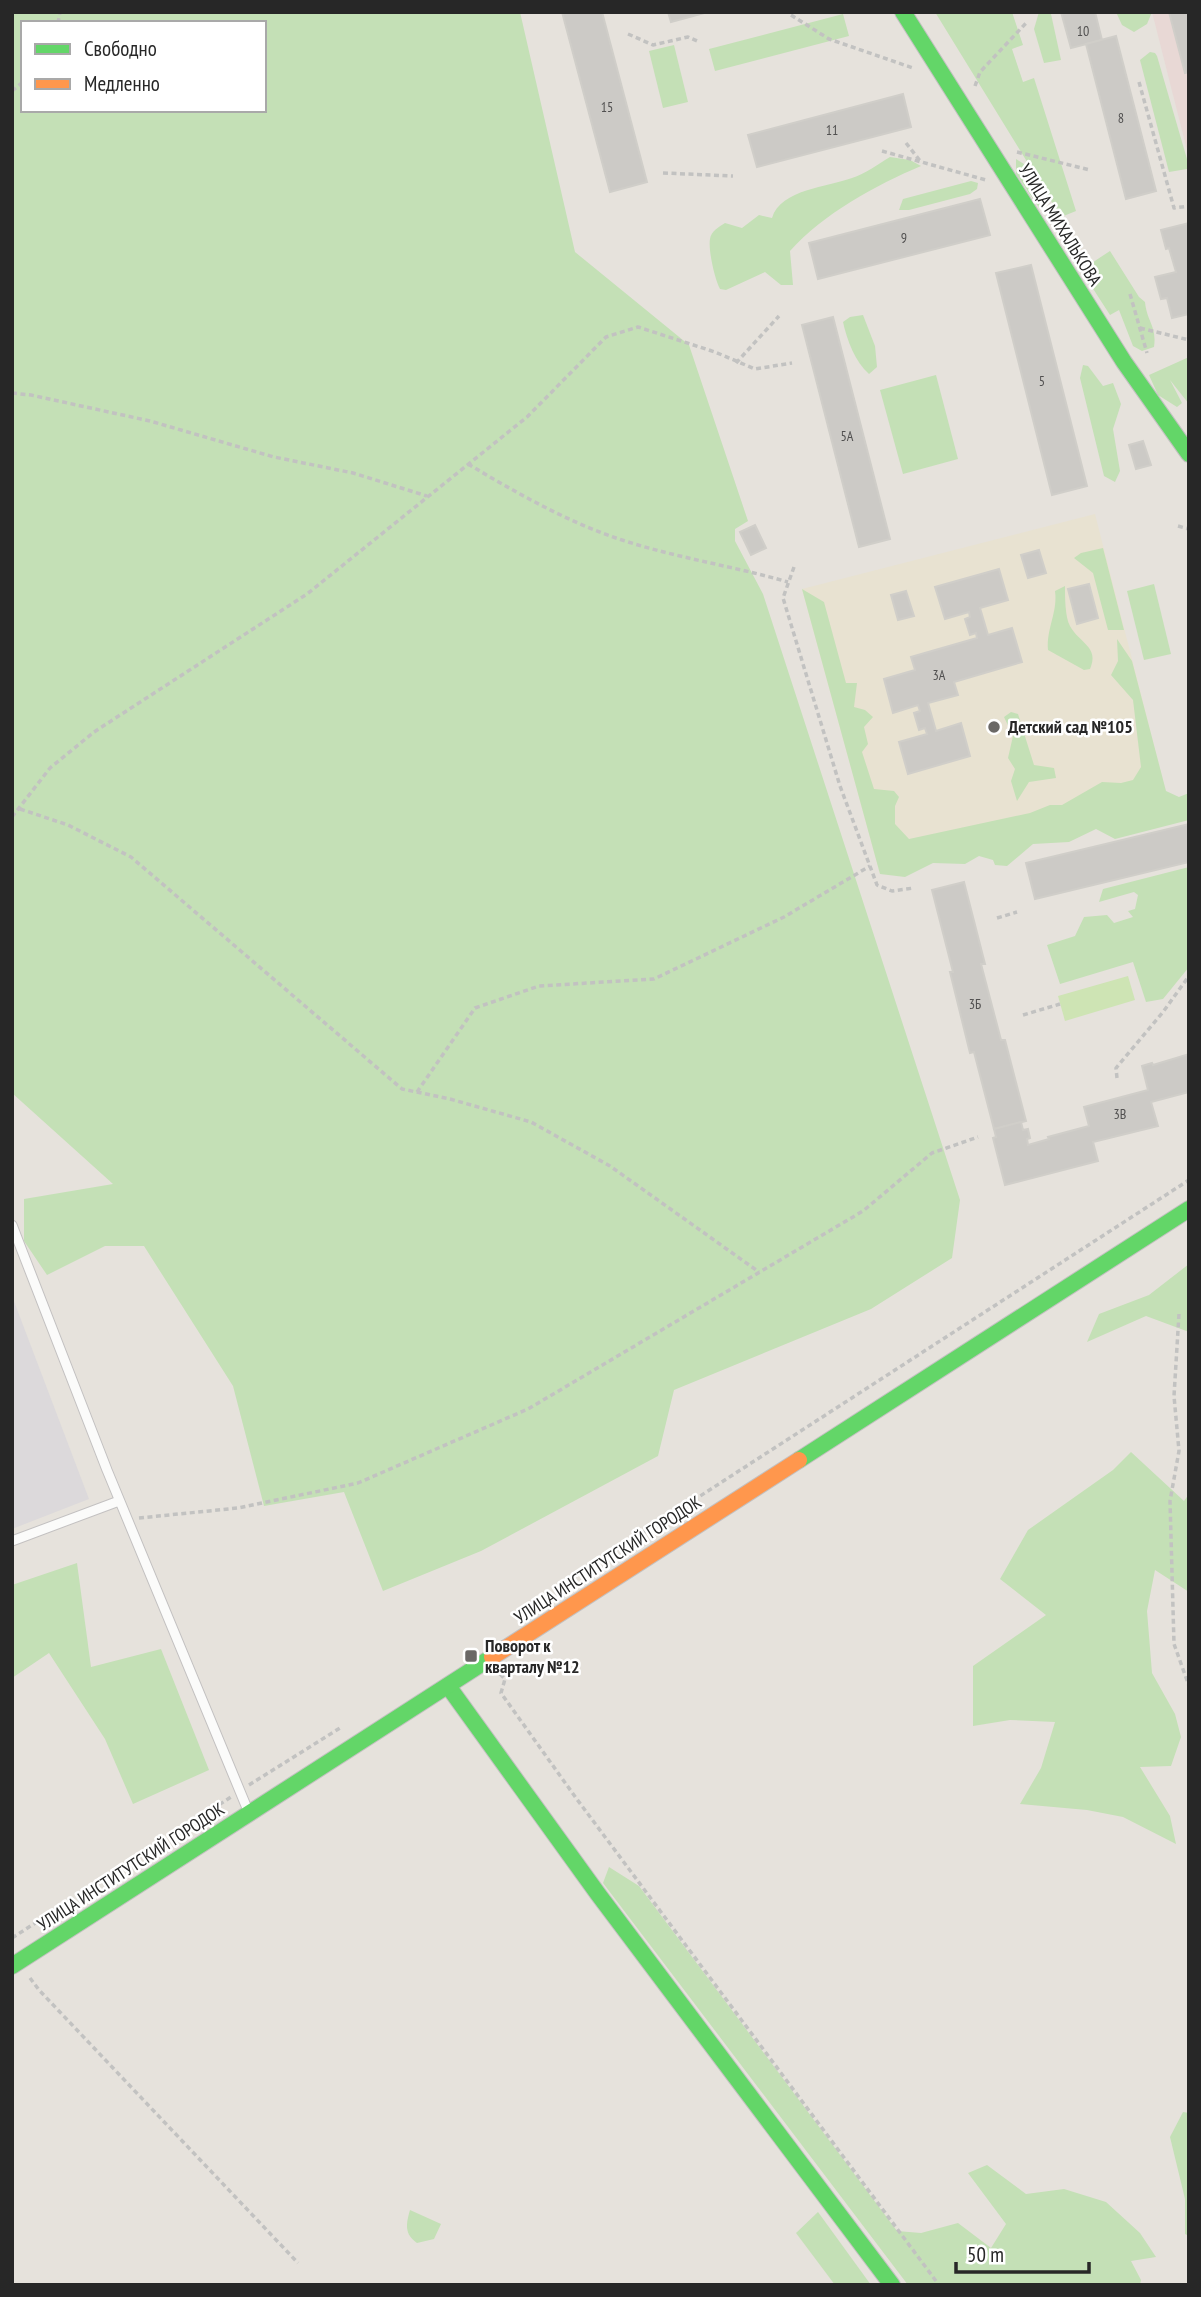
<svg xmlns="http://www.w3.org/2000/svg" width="1201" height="2297" font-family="'PT Sans Narrow',sans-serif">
  <rect width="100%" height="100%" fill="#e6e2dc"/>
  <polygon fill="#dcd9db" points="12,1296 89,1499 12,1529"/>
  <polygon fill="#e8e2d1" points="1095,514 1168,800 880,874 802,589"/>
  <polygon fill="#e8d8d5" points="1152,12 1189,12 1189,158"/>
  <g fill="#c4e0b6" fill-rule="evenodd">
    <path d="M12,12H520L575,252L689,345L748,521L735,529V541L763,594L960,1200L952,1258L871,1309L674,1390L658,1456L481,1551L383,1591L344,1492L264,1506L233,1386L144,1246H105L47,1275L24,1241V1199L113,1184L12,1093ZM23,23H264V110H23Z"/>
    <polygon points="935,12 1012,12 1023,45 1012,49 1023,82 1034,78 1076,211 1061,217"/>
    <polygon points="1039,12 1051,14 1061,60 1044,63 1034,29"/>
    <polygon points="1116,12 1152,12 1147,24 1134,32 1122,25"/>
    <polygon points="843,14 849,36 715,71 709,49"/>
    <polygon points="674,45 688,102 663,108 649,51"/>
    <polygon points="1150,52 1155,53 1157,56 1189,166 1187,169 1169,172 1140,60"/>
    <path d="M890,157L910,160L921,166C876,185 823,214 790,251L793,285H781L765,272L726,290L720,289C715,280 708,250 710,239C711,231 719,227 725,223L742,228L759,215L772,218C781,189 828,187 852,178C865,174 878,164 890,157Z"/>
    <polygon points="1016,159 1027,166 1045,208 1040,209 1016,174"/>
    <polygon points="971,181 978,183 977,189 970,194 909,210 899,210 903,199"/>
    <path d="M1110,251L1139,297L1145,302C1147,322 1157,326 1154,347L1142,351L1133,346L1119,310L1110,315L1081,270Z"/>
    <path d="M863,315L875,346L877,367L869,374C855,362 847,340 843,322L850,317Z"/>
    <polygon points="1189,357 1189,404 1170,380 1182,403 1177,407 1158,395 1149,375"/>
    <polygon points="1083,365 1088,366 1103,386 1113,383 1121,404 1113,429 1120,471 1115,482 1104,476 1080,378"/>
    <polygon points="936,375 958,459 903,474 880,390"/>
    <polygon points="1103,548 1124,630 1108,630 1093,573 1074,558 1081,553"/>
    <polygon points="1154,584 1171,654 1144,660 1127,591"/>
    <path d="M1065,586C1065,597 1065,617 1070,626C1079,643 1100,647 1090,669L1084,670L1048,650C1046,629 1058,612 1055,591Z"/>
    <polygon points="802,589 824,602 846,683 857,683 854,707 865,710 873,717 864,727 868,744 862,752 874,789 894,791 899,797 895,806 895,824 909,839 1030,813 1050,805 1062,805 1102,782 1121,783 1133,780 1141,767 1133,700 1111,675 1118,661 1117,639 1132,661 1166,791 1179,797 1189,793 1189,820 1115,839 1096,829 1069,842 1033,844 1007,866 995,865 993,860 979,856 965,864 933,863 905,877 880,874"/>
    <polygon points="1011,712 1018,714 1034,765 1054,768 1056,778 1029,782 1017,801 1011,781 1015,769 1008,758 1013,736 1004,717"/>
    <polygon points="1189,867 1189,967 1163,999 1146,1002 1133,962 1060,984 1047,945 1075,936 1084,917 1107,915 1114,923 1133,917 1128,911 1135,909 1138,895 1134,892 1099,902 1103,889"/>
    <polygon points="1189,1264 1189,1332 1146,1316 1087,1342 1099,1314 1149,1295"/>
    <polygon points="1131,1452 1184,1501 1189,1494 1189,1592 1155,1570 1147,1611 1152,1673 1175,1714 1181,1737 1171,1766 1140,1767 1170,1816 1176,1844 1123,1817 1087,1810 1020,1804 1041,1768 1055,1722 1010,1720 973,1726 973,1666 1046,1615 1000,1579 1028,1530 1113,1470"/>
    <polygon points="77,1563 91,1667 161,1649 209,1770 133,1804 105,1739 49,1653 12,1678 12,1585"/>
    <polygon points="609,1867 639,1886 897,2231 921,2233 958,2223 991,2248 1006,2224 968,2173 987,2165 1026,2194 1064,2189 1106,2202 1140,2233 1156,2257 1131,2261 1141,2280 1140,2285 908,2285 603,1883"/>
    <polygon points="1183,2112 1189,2113 1189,2236 1185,2234 1185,2199 1170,2137"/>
    <path d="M410,2210L441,2224L434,2239L417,2243C404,2234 406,2224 410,2210Z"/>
    <polygon points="818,2212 871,2285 835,2285 796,2233"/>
  </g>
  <polygon fill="#cee4b4" points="1128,976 1135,1000 1065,1021 1058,996"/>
  <g fill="#cccac6" stroke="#d0cec9" stroke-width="2">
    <polygon points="562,12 602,12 647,182 610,192"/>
    <polygon points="668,12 708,12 671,22"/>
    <polygon points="1061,12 1095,12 1102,40 1071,48"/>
    <polygon points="1169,12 1189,12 1189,72 1185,73"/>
    <polygon points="1116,36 1156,191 1126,199 1086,44"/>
    <polygon points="903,94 911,127 757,167 748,135"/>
    <polygon points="980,199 990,235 818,279 809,243"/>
    <polygon points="1189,223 1189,314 1172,318 1167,298 1161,299 1155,277 1176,272 1169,248 1166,249 1161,230"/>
    <polygon points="1031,265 1087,486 1052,495 996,273"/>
    <polygon points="833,317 890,539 859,547 802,325"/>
    <polygon points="1143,441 1151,465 1136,469 1129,445"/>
    <polygon points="755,525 766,548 751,555 740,532"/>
    <polygon points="1039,550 1046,573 1028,578 1021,555"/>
    <polygon points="999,569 1008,600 980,608 988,635 1012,628 1022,662 954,682 958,695 928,703 936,731 961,723 970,756 908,774 899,742 927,734 925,728 919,730 914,713 920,711 918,705 893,713 884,679 915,670 911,657 977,638 976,633 970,635 965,619 970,617 969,612 945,619 935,587"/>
    <polygon points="1089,584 1098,618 1077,624 1068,589"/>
    <polygon points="906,591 914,616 898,620 891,595"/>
    <polygon points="1189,824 1189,862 1035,899 1026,863"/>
    <polygon points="964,882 985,964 981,964 1001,1040 1005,1040 1026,1121 994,1129 974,1052 970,1053 950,972 953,972 932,890"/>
    <polygon points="1189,1054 1189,1092 1151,1102 1158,1126 1093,1142 1098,1161 1005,1185 993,1138 996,1137 994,1129 1021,1122 1023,1130 1028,1129 1030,1138 1027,1139 1028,1145 1049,1139 1048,1137 1089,1126 1084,1107 1148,1090 1142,1066 1152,1063 1153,1065"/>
  </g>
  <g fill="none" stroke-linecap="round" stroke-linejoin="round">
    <g stroke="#c3c1c1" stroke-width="11">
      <g id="lane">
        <polyline points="12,1225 107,1470 249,1813"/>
        <polyline points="12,1541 119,1501"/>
      </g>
    </g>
    <g stroke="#c3c1c1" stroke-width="18">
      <g id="fast">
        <polyline points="903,12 1124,362 1189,454"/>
        <polyline points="799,1460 1189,1209"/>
        <polyline points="448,1686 598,1894 892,2285"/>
        <polyline points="12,1966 492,1657"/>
      </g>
    </g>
    <g stroke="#c3c1c1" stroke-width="18">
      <polyline id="slow" points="492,1657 799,1460"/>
    </g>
    <g stroke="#c2c2c1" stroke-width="3.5" stroke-dasharray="5 3.5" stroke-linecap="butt">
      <polyline points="791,15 829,39 913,68"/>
      <polyline points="58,23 60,12"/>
      <polyline points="628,34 653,45 688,37 697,41"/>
      <polyline points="1139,82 1174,208 1189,206"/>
      <polyline points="975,86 980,72 1028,21"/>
      <polyline points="12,91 23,82"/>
      <polyline points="906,143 921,162"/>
      <polyline points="882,151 986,180"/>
      <polyline points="1017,152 1090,170"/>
      <polyline points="663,173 733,176"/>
      <polyline points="1130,294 1147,353"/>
      <polyline points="1140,328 1189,340"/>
      <polyline points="736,363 779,316"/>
      <polyline points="12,393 31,395 150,421 274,457 353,473 427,496"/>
      <path d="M468,464C517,493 567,522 622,540C677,558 733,566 788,582"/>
      <polyline points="1178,526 1189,529"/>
      <polyline points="794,567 783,598 840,786 877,885 892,891 914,888"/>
      <polyline points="20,809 68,825 131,857 402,1089 450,1099 531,1122 610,1166 759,1272"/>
      <polyline points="12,817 50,768 94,732 307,594 527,417 606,337 638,327 715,352 755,369 792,363"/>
      <polyline points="997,918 1017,912"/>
      <polyline points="1023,1015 1060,1004"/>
      <polyline points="1117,1078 1116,1068 1163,1012 1189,976"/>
      <polyline points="417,1092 475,1008 539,986 654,979 784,917 870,866"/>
      <polyline points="1179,1314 1174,1396 1179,1451 1170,1501 1174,1644 1189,1686"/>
      <polyline points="139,1518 238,1508 358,1483 528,1409 863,1211 932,1153 978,1137"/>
      <polyline points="629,1542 1189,1180"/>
      <polyline points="500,1674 505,1679 501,1693 576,1798 939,2285"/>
      <polyline points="249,1785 340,1728"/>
      <polyline points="12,1938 231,1797"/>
      <polyline points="30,1978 39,1990 298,2263"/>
    </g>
    <use href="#lane" stroke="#fbfbfa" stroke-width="9"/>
    <use href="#fast" stroke="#63d668" stroke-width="16"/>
    <use href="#slow" stroke="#ff974d" stroke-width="16"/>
  </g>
  <g fill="#6a6866" stroke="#fff" stroke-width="2.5">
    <circle cx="994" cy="727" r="7"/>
    <rect x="464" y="1649" width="14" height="14" rx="3.5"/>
  </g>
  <g text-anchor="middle" stroke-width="5" stroke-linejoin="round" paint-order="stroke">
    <g font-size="14" fill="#515050">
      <text x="1083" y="36">10</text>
      <text x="607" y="112">15</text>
      <text x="1121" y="123">8</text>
      <text x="832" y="135">11</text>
      <text x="904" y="243">9</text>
      <text x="1042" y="386">5</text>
      <text x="847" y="441">5А</text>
      <text x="939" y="680">3А</text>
      <text x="975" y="1009">3Б</text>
      <text x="1120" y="1119">3В</text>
    </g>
    <g font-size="18" fill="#272727" stroke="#fff">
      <text transform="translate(1060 225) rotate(58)" y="6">УЛИЦА МИХАЛЬКОВА</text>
      <text transform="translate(608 1560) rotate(-33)" y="6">УЛИЦА ИНСТИТУТСКИЙ ГОРОДОК</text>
      <text transform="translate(131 1867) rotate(-33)" y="6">УЛИЦА ИНСТИТУТСКИЙ ГОРОДОК</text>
    </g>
    <g font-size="18" font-weight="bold" fill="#272727" stroke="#fff" text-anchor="start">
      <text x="1008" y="733">Детский сад №105</text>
      <text x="485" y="1652">Поворот к<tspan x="485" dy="21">кварталу №12</tspan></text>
    </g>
  </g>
  <rect width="1201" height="2297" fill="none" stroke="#272727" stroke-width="28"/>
  <rect x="21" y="21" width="245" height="91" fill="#ffffff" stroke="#a9a9a9" stroke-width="2"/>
  <rect x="35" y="44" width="35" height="10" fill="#63d668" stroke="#a9a9a9" stroke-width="2"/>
  <text x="84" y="56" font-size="21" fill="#272727">Свободно</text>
  <rect x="35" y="79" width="35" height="10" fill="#ff974d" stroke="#a9a9a9" stroke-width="2"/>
  <text x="84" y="91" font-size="21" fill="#272727">Медленно</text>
  <path d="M956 2262v10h133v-10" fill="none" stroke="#272727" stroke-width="3.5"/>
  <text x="967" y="2262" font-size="21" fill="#272727" stroke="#ffffff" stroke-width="5" paint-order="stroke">50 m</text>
</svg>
